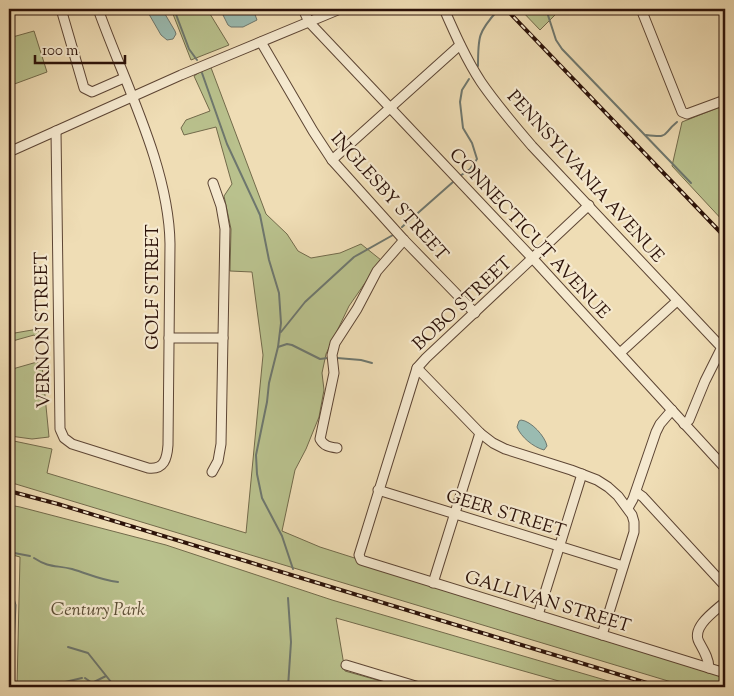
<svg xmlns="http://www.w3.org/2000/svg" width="734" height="696" font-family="'Sorts Mill Goudy',serif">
  <rect width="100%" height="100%" fill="#efddb5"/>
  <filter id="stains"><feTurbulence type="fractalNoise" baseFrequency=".004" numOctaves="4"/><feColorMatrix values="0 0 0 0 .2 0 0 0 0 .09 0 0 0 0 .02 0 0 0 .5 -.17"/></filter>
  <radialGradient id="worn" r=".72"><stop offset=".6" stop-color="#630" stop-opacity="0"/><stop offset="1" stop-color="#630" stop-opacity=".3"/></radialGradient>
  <g fill="#b9c18d" stroke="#726a4b">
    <polygon points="171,9 207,9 229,45 191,60"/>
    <polygon points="520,9 561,9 540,30"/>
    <polygon points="34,31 47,72 9,86 9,38"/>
    <polygon points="210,65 266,214 287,234 298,251 311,258 340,253 361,244 381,260 349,306 326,354 322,373 324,390 319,417 306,449 295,470 282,531 320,547 725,676 725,687 688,687 9,482 9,440 52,449 47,473 246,533 263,355 252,272 230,271 231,229 224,196 232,184 216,127 184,135 181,128 186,120 210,111 194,76"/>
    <polygon points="725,105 725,223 672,166 682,122"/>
    <polygon points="38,329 40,336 37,340 34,335 9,342 9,334"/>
    <polygon points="37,362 42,365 49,437 32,439 10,436 9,436 9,370"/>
    <polygon points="9,505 20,507 166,545 332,600 629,687 580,687 336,618 345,671 402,687 17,687 20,557 9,554"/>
  </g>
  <g fill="#9abbb1" stroke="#6e776e">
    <polygon points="146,9 162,9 175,31 176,34 173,39 167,40 161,35"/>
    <polygon points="220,9 253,9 257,20 243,27 231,27 228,25"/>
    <path d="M521,420C531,421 545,436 547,446L544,450C533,447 521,437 517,427L519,421Z"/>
    <polygon points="9,561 13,575 12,592 16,605 12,687 9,687"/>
  </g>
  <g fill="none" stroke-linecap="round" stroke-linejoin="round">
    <polyline stroke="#63665d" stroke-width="1" points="9,598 11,606 9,656"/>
    <g stroke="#6e776e" stroke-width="2">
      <polyline points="174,9 189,49 197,60"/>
      <polyline points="546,9 556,40 562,49 691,183"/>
      <path d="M478,66C478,37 478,32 498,10"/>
      <polyline points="202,73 227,144 260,215 269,260 279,293 281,323 278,347 269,383 267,402 256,455 257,474 262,498 282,536 293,569"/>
      <path d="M646,135C671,138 661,135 677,122"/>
      <polyline points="460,176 470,169 477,159 472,143 463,128 460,102 462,90 469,79"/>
      <polyline points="402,227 453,182"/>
      <polyline points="281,332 305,302 354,257 393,235"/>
      <polyline points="278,347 287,344 292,345 320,359 328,358"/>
      <polyline points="337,358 361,360 372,363"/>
      <polyline points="9,552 30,556"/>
      <path d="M34,558C49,568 56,565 72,569C89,574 100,580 118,582"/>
      <polyline points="68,647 88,653 115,687"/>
      <polyline points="85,678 92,683 106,676"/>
      <polyline points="60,687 65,682 82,678"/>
      <polyline points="288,687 291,642 288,598"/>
    </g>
    <g stroke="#5d4534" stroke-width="11">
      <g id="minor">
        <polyline points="61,9 84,88 92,92 124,78"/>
        <polyline points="303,9 309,22 536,262 725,468"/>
        <path d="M444,9C455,34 466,59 481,82C496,104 514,125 532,146L725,351"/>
        <polyline points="641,9 682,112 687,114 725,100"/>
        <polyline points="261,42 313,131 332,160 404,240 475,313"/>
        <path d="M56,131L60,429L64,438L72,444L148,468C164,470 167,459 168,445L170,244C169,167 124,82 98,9"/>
        <polyline points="9,152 181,75 340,9"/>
        <polyline points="332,160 460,45"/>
        <polyline points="589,205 426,358 417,368 359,555 361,560 364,561 725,673"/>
        <polyline points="169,338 223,338"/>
        <polyline points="620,353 677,301"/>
        <polyline points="417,368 480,433 493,443 505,449 571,470 597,480 608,487 618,496 632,515 634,522 634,532 602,635"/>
        <polyline points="684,424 689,420 705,381 722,347"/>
        <path d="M337,448C329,447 324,446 320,439L334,373L332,355L335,343L357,309L377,271L404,240"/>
        <polyline points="212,472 218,461 221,444 225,229 221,206 213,183"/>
        <polyline points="378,490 623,566"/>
        <polyline points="636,492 643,497 725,586"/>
        <polyline points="628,508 633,499 656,432 660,424 672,410"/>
        <polyline points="433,583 480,433"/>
        <polyline points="538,615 582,474"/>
        <polyline points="346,665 419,687"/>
        <path d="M709,668C709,659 704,651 699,642C691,627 715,611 725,602"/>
      </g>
    </g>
    <use href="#minor" stroke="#f5e9cf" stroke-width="9"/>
    <g stroke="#2c1209" stroke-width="4">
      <g id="rail">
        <polyline points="506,9 725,237"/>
        <polyline points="9,491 58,504 660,687"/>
      </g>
    </g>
    <use href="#rail" stroke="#f5e9cf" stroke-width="2" stroke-dasharray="5.5" stroke-linecap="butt"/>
  </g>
  <g text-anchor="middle" stroke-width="4.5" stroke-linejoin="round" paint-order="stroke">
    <g font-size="18" fill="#2c1209" stroke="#f5e9cf">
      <text transform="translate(586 176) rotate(48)" y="6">PENNSYLVANIA AVENUE</text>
      <text transform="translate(390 196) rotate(48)" y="6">INGLESBY STREET</text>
      <text transform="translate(530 233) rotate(47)" y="6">CONNECTICUT AVENUE</text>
      <text transform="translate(152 287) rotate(-90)" y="6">GOLF STREET</text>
      <text transform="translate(462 303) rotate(-43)" y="6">BOBO STREET</text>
      <text transform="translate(42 330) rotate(-91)" y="6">VERNON STREET</text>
      <text transform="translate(506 513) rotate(17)" y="6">GEER STREET</text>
      <text transform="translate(548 601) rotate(17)" y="6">GALLIVAN STREET</text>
    </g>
    <g font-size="18" font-style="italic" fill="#5d4f37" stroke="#f5e9cf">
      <text x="98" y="615">Century Park</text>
    </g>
  </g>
  <rect width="734" height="696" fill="none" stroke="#efddb5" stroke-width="30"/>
  <rect x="10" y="10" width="714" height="676" fill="none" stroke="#2c1209" stroke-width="2.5"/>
  <rect x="15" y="15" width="704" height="666" fill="none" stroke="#2c1209"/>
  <path d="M35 55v8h90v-8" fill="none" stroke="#2c1209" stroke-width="2.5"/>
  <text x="42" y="55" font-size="15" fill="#2c1209" stroke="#f5e9cf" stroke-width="4" paint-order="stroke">100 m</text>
  <rect width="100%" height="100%" filter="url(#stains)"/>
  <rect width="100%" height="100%" fill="url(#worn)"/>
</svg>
